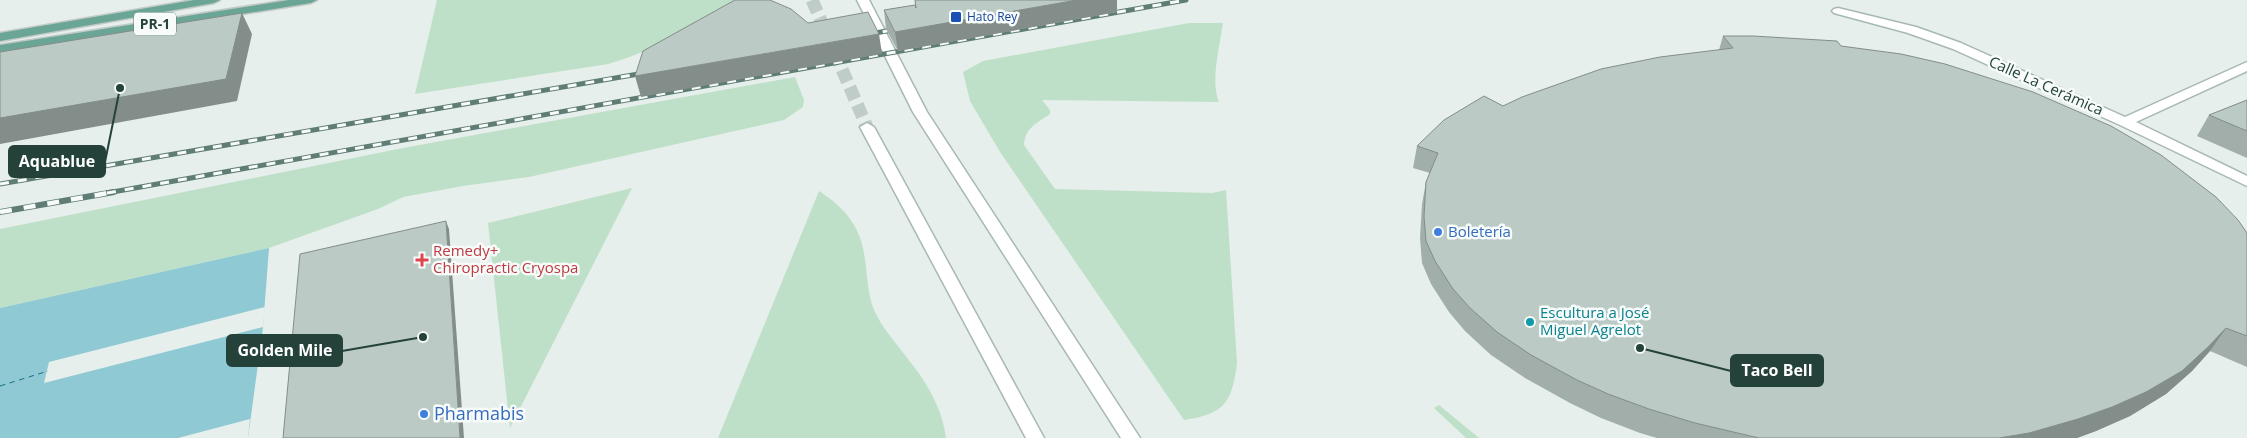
<svg xmlns="http://www.w3.org/2000/svg" width="2247" height="438" font-family="'Open Sans',sans-serif">
  <rect width="100%" height="100%" fill="#e6efeb"/>
  <g fill="#bfe0c8">
    <path d="M437,0H743C699,24 657,50 608,64L415,94Z"/>
    <path d="M1189,23H1223C1220,45 1210,82 1219,102L1042,100L1050,110V114C1037,123 1025,128 1024,145L1055,189L1212,193L1226,190L1237,363C1232,402 1225,414 1184,420L1000,152L970,101L963,72L983,61Z"/>
    <polygon points="795,77 804,100 803,107 784,120 529,177 463,186 403,197 378,209 269,248 0,308 0,229 403,148"/>
    <polygon points="632,188 510,428 488,223"/>
    <path d="M819,191C833,200 846,211 854,225C870,251 863,282 874,310C883,330 898,345 911,363C928,384 943,411 946,438H718Z"/>
    <polygon points="1439,405 1479,438 1466,438 1434,408"/>
  </g>
  <polygon fill="#8ec9d4" points="269,248 263,327 248,438 0,438 0,308"/>
  <g fill="#e6efeb">
    <polygon points="265,307 263,327 44,383 49,362"/>
    <polygon points="250,419 248,438 178,438"/>
  </g>
  <g fill="none" stroke-linecap="round" stroke-linejoin="round">
    <polyline stroke="#1c6f80" stroke-width="1" stroke-dasharray="5.5 4.5" stroke-linecap="butt" points="0,386 48,371"/>
    <polyline stroke="#bfccc8" stroke-width="13" stroke-dasharray="13 6" stroke-linecap="butt" points="812,0 867,127"/>
    <g stroke="#a8b8b2" stroke-width="3">
      <g id="minor">
        <polygon points="857,0 869,0 927,112 1140,438 1121,438 913,112"/>
        <polygon points="1838,8 1916,27 1961,43 2125,117 2247,62 2247,71 2136,122 2247,176 2247,186 2120,125 1953,49 1908,33 1834,13 1832,11 1834,9"/>
        <polygon points="867,123 874,127 1044,438 1026,438 860,127"/>
      </g>
    </g>
    <g stroke="#c2cac8" stroke-width="3">
      <g id="primary">
        <polygon points="194,0 220,0 214,3 0,41 0,33"/>
        <polygon points="289,0 317,0 311,3 0,53 0,45"/>
      </g>
    </g>
    <use href="#minor" fill="#fff" fill-rule="evenodd"/>
    <use href="#primary" fill="#6aa596" fill-rule="evenodd"/>
    <g stroke="#5f7d75" stroke-width="5">
      <g id="rail-far1">
        <polyline points="865,35 902,28"/>
        <polyline points="0,184 650,72"/>
        <polyline points="107,193 1186,0"/>
      </g>
    </g>
    <g stroke="#5f7d75" stroke-width="6">
      <polyline id="rail" points="0,212 114,192"/>
    </g>
    <use href="#rail-far1" stroke="#f7fbf9" stroke-width="3" stroke-dasharray="9" stroke-linecap="butt"/>
    <use href="#rail" stroke="#f7fbf9" stroke-width="4.5" stroke-dasharray="12" stroke-linecap="butt"/>
  </g>
  <g fill="#a1aea9">
    <polygon points="915,0 1117,0 1117,12 898,51 886,29 884,10 915,5"/>
    <polygon points="1723,36 1841,46 2247,233 2247,367 2210,351 2192,371 2166,394 2130,416 2096,431 2077,438 1657,438 1640,433 1601,418 1570,403 1525,378 1491,355 1465,331 1449,312 1431,284 1422,263 1420,238 1422,204 1426,182 1430,173 1413,168 1417,146 1503,106 1719,50"/>
    <polygon points="2247,100 2247,158 2197,136 2209,115"/>
  </g>
  <g fill="#838d89">
    <polygon points="1077,0 1117,0 1117,12 898,51 895,32"/>
    <polygon points="242,13 252,34 237,101 0,144 0,118"/>
    <polygon points="879,34 882,54 641,97 635,76"/>
    <polygon points="446,221 449,229 464,438 460,438"/>
    <polygon points="2226,328 2210,351 2192,371 2166,394 2130,416 2096,431 2077,438 1999,438"/>
  </g>
  <g fill="#bbcac4" stroke="#838d89">
    <polygon points="735,0 770,0 791,9 808,23 868,12 879,34 635,76 643,51"/>
    <polygon points="915,0 1077,0 895,32 884,10 915,5 916,8"/>
    <polygon points="242,13 226,79 0,118 0,52"/>
    <polygon points="1723,36 1753,36 1837,41 1841,46 1901,54 1945,64 2033,92 2111,126 2161,155 2216,197 2238,220 2247,233 2247,336 2226,328 2208,347 2182,371 2146,392 2112,407 2078,419 2029,433 1999,438 1759,438 1695,423 1649,409 1608,394 1577,380 1531,355 1497,332 1470,308 1453,289 1435,261 1426,241 1424,216 1426,182 1438,153 1417,146 1444,120 1484,96 1503,106 1522,97 1601,69 1660,57 1733,48"/>
    <polygon points="2247,100 2247,131 2209,115"/>
    <polygon points="446,221 460,438 283,438 300,254"/>
  </g>
  <rect fill="#1a4fb4" stroke="#f7fbf9" stroke-width="2" x="950" y="11" width="12" height="12" rx="2.5"/>
  <g fill="#3f7fe0" stroke="#f7fbf9" stroke-width="2">
    <circle cx="1438" cy="232" r="5"/>
    <circle cx="424" cy="414" r="5"/>
  </g>
  <path fill="#e0444e" stroke="#f7fbf9" stroke-width="2" d="M419.5 252.5h5v5h5v5h-5v5h-5v-5h-5v-5h5z"/>
  <circle fill="#0f9aa8" stroke="#f7fbf9" stroke-width="2" cx="1530" cy="322" r="5"/>
  <g text-anchor="middle" stroke-width="5" stroke-linejoin="round" paint-order="stroke">
    <g font-size="12" fill="#164399" stroke="#f7fbf9" text-anchor="start">
      <text x="967" y="21">Hato Rey</text>
    </g>
    <rect fill="#f7fbf9" stroke="#637a73" stroke-width="1" x="134" y="12.5" width="42" height="23" rx="4"/>
    <g font-size="14" font-weight="bold" fill="#24423a">
      <text x="155" y="29">PR-1</text>
    </g>
    <g font-size="15" fill="#24423a" stroke="#f7fbf9">
      <text transform="translate(2046 86) rotate(24)" y="5">Calle La Cerámica</text>
    </g>
    <g font-size="15" fill="#366cbe" stroke="#f7fbf9" text-anchor="start">
      <text x="1448" y="237">Boletería</text>
    </g>
    <g font-size="15" fill="#be3a42" stroke="#f7fbf9" text-anchor="start">
      <text x="433" y="256">Remedy+<tspan x="433" dy="17">Chiropractic Cryospa</tspan></text>
    </g>
    <g font-size="15" fill="#0d838f" stroke="#f7fbf9" text-anchor="start">
      <text x="1540" y="318">Escultura a José<tspan x="1540" dy="17">Miguel Agrelot</tspan></text>
    </g>
    <g font-size="18" fill="#366cbe" stroke="#f7fbf9" text-anchor="start">
      <text x="434" y="420">Pharmabis</text>
    </g>
  </g>
  <path fill="none" stroke="#24423a" stroke-width="2" d="M120 88L105 162M423 337L342 351M1640 348L1731 371"/>
  <g fill="#24423a" stroke="#f7fbf9" stroke-width="2">
    <circle cx="120" cy="88" r="5"/>
    <circle cx="423" cy="337" r="5"/>
    <circle cx="1640" cy="348" r="5"/>
  </g>
  <g fill="#24423a" stroke="#24423a" stroke-width="2">
    <rect x="9" y="146" width="96" height="31" rx="5"/>
    <rect x="227" y="335" width="115" height="31" rx="5"/>
    <rect x="1731" y="355" width="92" height="31" rx="5"/>
  </g>
  <g font-size="16" text-anchor="middle" font-weight="bold" fill="#fff">
    <text x="57" y="167">Aquablue</text>
    <text x="285" y="356">Golden Mile</text>
    <text x="1777" y="376">Taco Bell</text>
  </g>
</svg>
